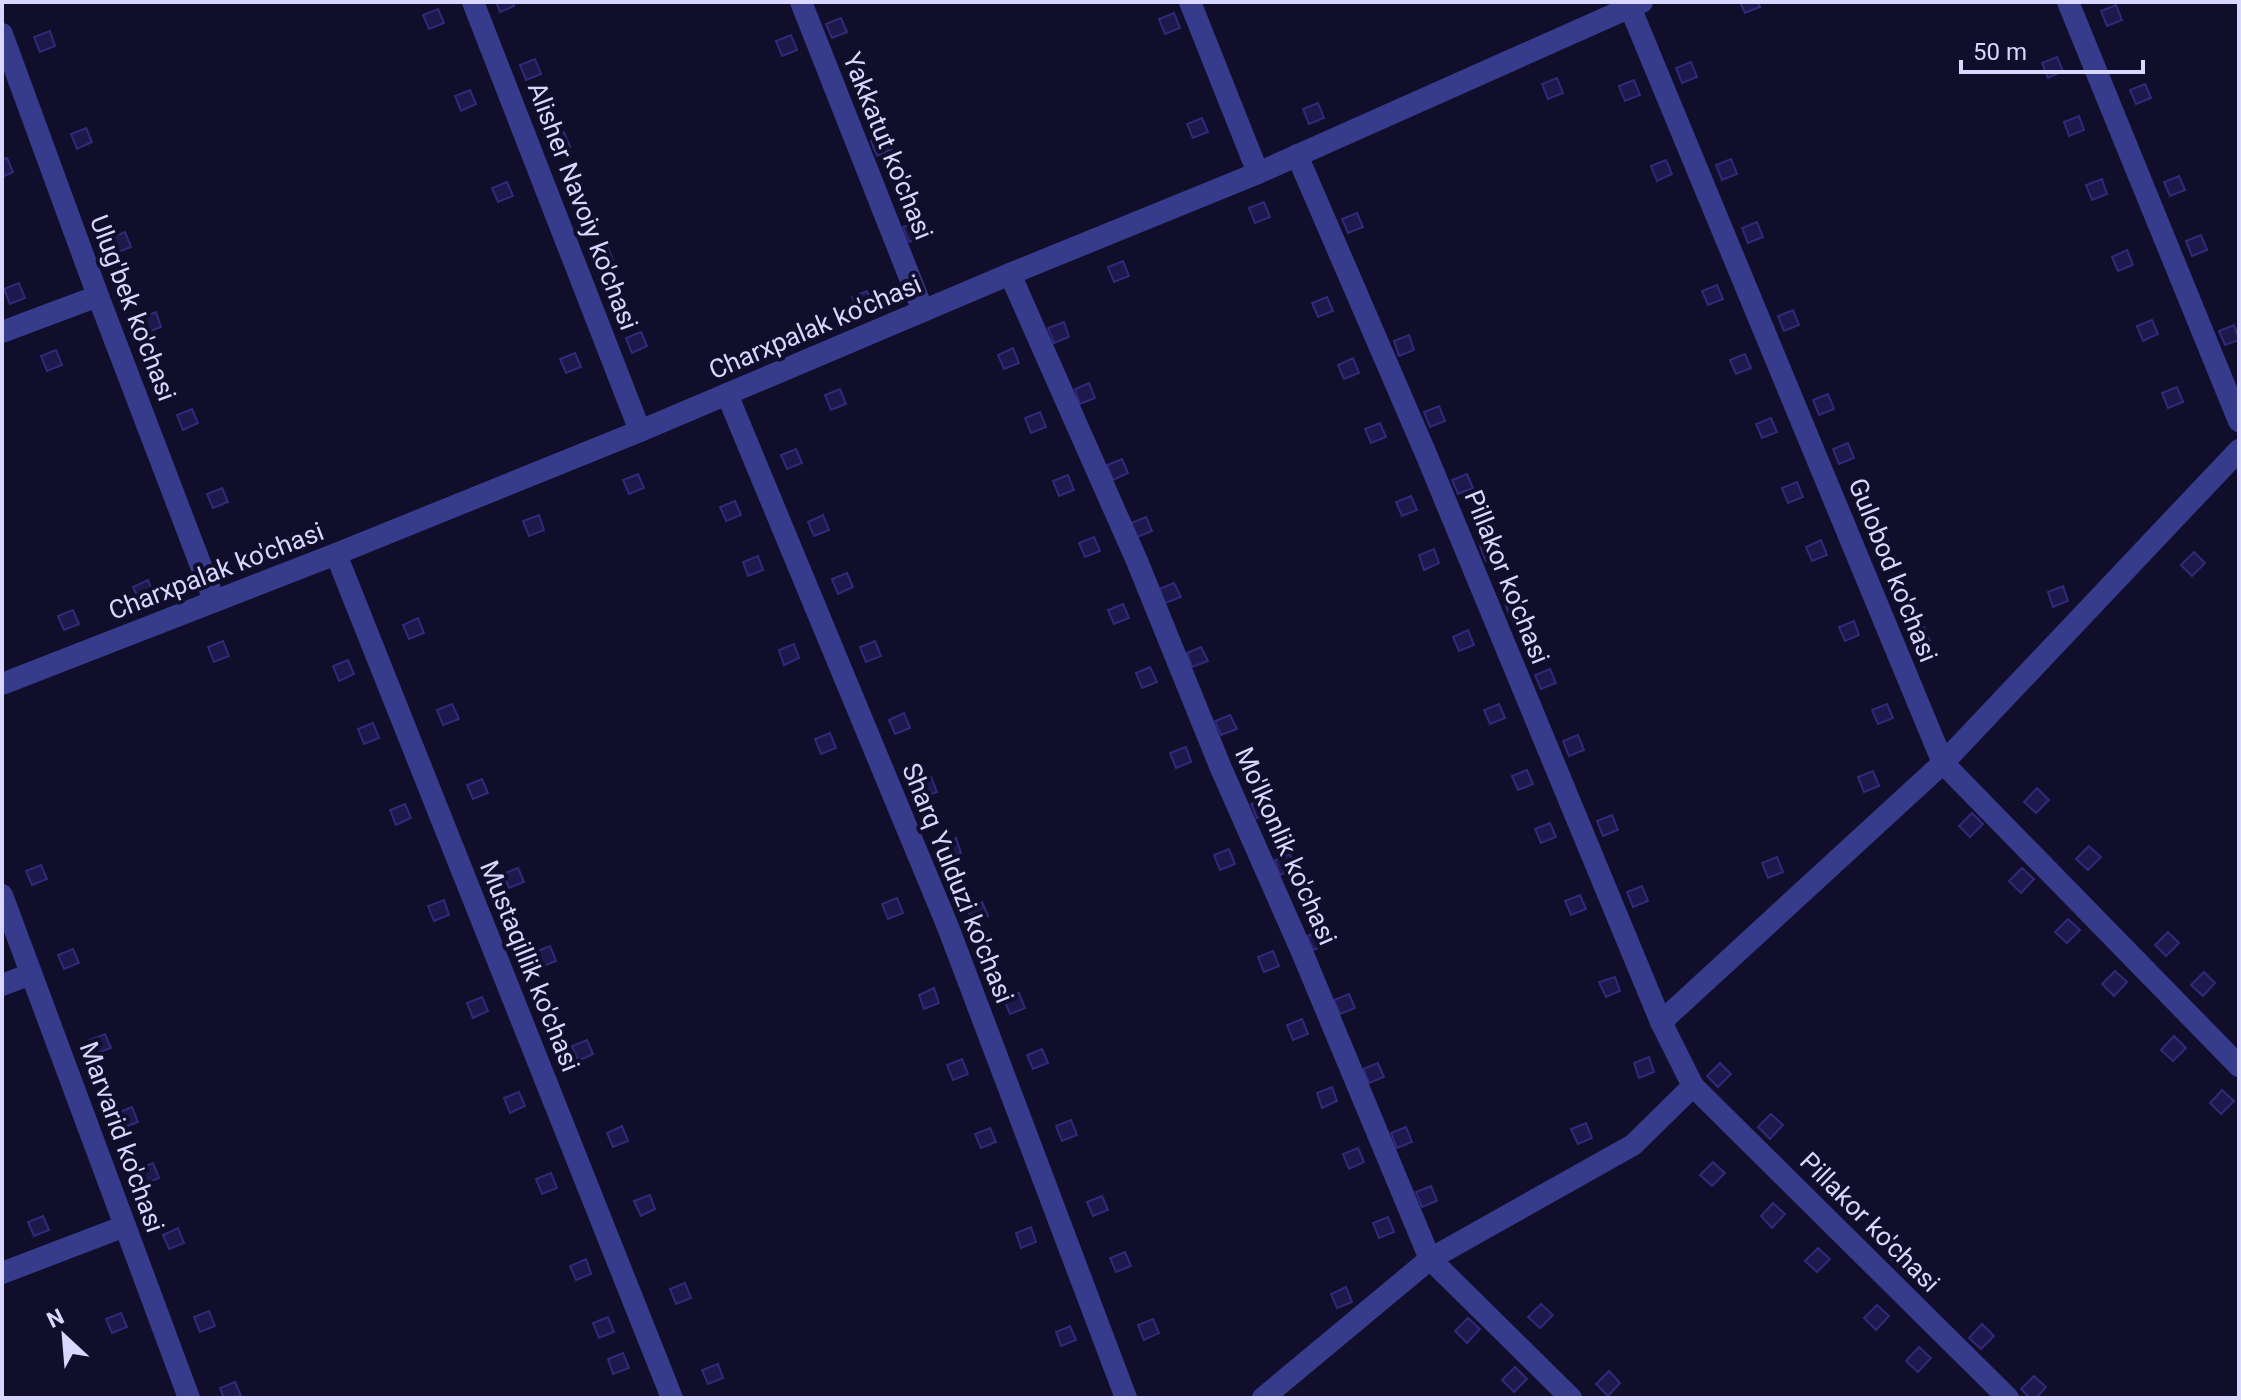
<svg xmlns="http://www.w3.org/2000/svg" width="2241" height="1400" font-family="Roboto,sans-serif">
  <rect width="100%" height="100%" fill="#100e2a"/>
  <g fill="#1e194c" stroke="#32297a" stroke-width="2">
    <polygon points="496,2 513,2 514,6 500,12"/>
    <polygon points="1740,2 1758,2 1760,7 1745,13"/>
    <polygon points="2116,5 2122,20 2107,26 2101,11"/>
    <polygon points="438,9 444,23 429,29 423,15"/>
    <polygon points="1174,13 1180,28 1165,34 1159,19"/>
    <polygon points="841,18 847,32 832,38 826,24"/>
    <polygon points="50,31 55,46 40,52 34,37"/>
    <polygon points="791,35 797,50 782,56 776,41"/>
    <polygon points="2057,57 2063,71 2048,78 2042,63"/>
    <polygon points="535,59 541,74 526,80 520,65"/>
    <polygon points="1691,62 1697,77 1682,83 1676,68"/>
    <polygon points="1557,78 1563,93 1548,99 1542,84"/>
    <polygon points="1634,80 1640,95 1625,101 1619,86"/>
    <polygon points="2145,84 2151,98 2136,104 2130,90"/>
    <polygon points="470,90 476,104 461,111 455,96"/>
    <polygon points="1318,103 1324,118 1309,124 1303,109"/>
    <polygon points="2079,116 2084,130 2069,136 2064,122"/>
    <polygon points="1202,118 1208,132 1193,138 1187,124"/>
    <polygon points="86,128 92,142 77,149 71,134"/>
    <polygon points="564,132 570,147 554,153 549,139"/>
    <polygon points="886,135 892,149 877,156 871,141"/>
    <polygon points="7,158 13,172 2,177 2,160"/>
    <polygon points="1731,159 1737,174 1722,180 1716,165"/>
    <polygon points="1666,160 1672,174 1657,181 1651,166"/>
    <polygon points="2179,176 2185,190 2170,196 2164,182"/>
    <polygon points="2102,179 2107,194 2092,200 2086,185"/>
    <polygon points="507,182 513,196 498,202 492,188"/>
    <polygon points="1264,202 1270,217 1255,223 1249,208"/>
    <polygon points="1357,213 1363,227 1348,233 1342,219"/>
    <polygon points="918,221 924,236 909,242 903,227"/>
    <polygon points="1757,222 1763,237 1748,243 1742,228"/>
    <polygon points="125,232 131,247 116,253 110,238"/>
    <polygon points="2201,235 2207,250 2192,256 2186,241"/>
    <polygon points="607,245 613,260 598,266 592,251"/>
    <polygon points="2127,250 2133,265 2118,271 2112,257"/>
    <polygon points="1123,261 1129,276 1114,282 1108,267"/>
    <polygon points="19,283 25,298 10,304 4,289"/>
    <polygon points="1717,285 1723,299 1708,305 1702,291"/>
    <polygon points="867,291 873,305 858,311 852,297"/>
    <polygon points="1327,297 1333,311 1318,317 1312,303"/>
    <polygon points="1793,310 1799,325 1784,331 1778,316"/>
    <polygon points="156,312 161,327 146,333 141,318"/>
    <polygon points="2152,320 2158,334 2143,341 2137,326"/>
    <polygon points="1064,322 1069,337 1054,343 1048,328"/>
    <polygon points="2234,325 2239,340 2225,345 2219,331"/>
    <polygon points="641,332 647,346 632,353 626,338"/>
    <polygon points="1409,335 1414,350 1399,356 1394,341"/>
    <polygon points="1013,348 1019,363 1004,369 998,355"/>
    <polygon points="56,350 62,365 47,371 41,356"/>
    <polygon points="575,353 581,367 566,373 560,359"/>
    <polygon points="1745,354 1751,368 1736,374 1730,360"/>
    <polygon points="1353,358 1359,373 1344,379 1338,365"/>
    <polygon points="1089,383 1095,398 1080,404 1075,389"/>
    <polygon points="2177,387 2183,402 2168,408 2162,393"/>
    <polygon points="840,389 846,404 831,410 825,395"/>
    <polygon points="1828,394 1834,409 1819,415 1813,400"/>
    <polygon points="1439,406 1445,421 1430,427 1424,412"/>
    <polygon points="192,409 198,423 183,430 177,415"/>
    <polygon points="1040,412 1046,427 1031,433 1025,418"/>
    <polygon points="1771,418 1777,432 1762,438 1756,424"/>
    <polygon points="1380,423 1386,437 1371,443 1365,429"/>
    <polygon points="1848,443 1854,458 1839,464 1833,449"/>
    <polygon points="796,449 802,463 787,469 781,455"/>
    <polygon points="1122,459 1128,473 1113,480 1107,465"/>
    <polygon points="638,474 644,488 629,494 623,480"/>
    <polygon points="1467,474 1473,488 1458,494 1452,480"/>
    <polygon points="1068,475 1074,490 1059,496 1053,481"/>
    <polygon points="1797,482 1803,497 1788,503 1782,488"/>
    <polygon points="222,488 228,502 213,508 207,494"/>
    <polygon points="1411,496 1417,510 1402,516 1396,502"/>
    <polygon points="735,501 741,515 726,521 720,507"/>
    <polygon points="539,515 544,530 529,536 523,521"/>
    <polygon points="823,515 829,530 814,536 808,522"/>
    <polygon points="1146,517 1152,531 1137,537 1131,523"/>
    <polygon points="1882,525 1888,540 1873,546 1867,531"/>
    <polygon points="1094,537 1100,551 1085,557 1079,543"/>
    <polygon points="1495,540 1501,554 1486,561 1480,546"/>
    <polygon points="1821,540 1827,555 1812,561 1806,547"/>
    <polygon points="1434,549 1439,563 1424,570 1419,555"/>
    <polygon points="2194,552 2205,563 2192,576 2181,565"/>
    <polygon points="758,556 763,570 748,576 743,562"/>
    <polygon points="847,573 853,587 838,594 832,579"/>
    <polygon points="148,580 154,595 139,601 133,587"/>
    <polygon points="1904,580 1910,594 1896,600 1889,586"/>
    <polygon points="1174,583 1181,597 1165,603 1159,589"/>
    <polygon points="2063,586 2068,601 2053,607 2048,592"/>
    <polygon points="1519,596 1525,611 1510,617 1505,603"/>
    <polygon points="1123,604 1129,618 1114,624 1108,610"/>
    <polygon points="73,610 79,624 64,630 58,616"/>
    <polygon points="418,618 424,633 409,639 403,625"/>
    <polygon points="1854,621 1859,635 1845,641 1839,627"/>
    <polygon points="1924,627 1930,641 1915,648 1909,633"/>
    <polygon points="1468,630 1474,645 1459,651 1453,637"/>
    <polygon points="223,641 229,656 214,662 208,647"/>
    <polygon points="875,641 881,656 866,662 860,647"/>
    <polygon points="794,644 799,658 784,665 779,650"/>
    <polygon points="1201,647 1208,661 1192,667 1187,653"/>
    <polygon points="348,660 354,674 339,681 333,666"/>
    <polygon points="1150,667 1157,682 1142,688 1136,673"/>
    <polygon points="1550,669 1556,683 1541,689 1535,675"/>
    <polygon points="452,704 459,719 443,725 437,710"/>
    <polygon points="1499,704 1505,718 1490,724 1484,710"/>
    <polygon points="1887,704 1893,718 1878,724 1872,710"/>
    <polygon points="904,713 910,728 895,734 889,720"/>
    <polygon points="1230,715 1237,729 1221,735 1215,721"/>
    <polygon points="373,723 379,738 364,744 358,729"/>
    <polygon points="830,733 836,748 821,754 815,739"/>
    <polygon points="1578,735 1584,750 1569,756 1563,741"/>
    <polygon points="1186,747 1191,762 1176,768 1170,753"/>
    <polygon points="1527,770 1533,784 1518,790 1512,776"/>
    <polygon points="1873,771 1879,786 1864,792 1858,777"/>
    <polygon points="931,777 937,792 921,798 916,783"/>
    <polygon points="482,779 488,793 473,799 467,785"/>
    <polygon points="2037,788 2049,800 2036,813 2024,802"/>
    <polygon points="1266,798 1272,812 1257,818 1251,804"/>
    <polygon points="405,804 411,818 396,825 390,810"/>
    <polygon points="1972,813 1983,824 1970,837 1959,826"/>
    <polygon points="1612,815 1618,830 1603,836 1597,821"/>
    <polygon points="1550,823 1556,837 1541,843 1535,829"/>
    <polygon points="956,838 961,853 946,859 940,844"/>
    <polygon points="2089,846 2101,857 2088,870 2076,859"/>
    <polygon points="1229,849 1235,864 1220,870 1214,855"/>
    <polygon points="1290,854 1295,868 1280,875 1275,860"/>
    <polygon points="1777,857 1783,872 1768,878 1762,863"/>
    <polygon points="41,865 47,879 32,885 26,871"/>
    <polygon points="518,868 524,882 509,888 503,874"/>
    <polygon points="2022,868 2034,879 2021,893 2009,881"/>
    <polygon points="1642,886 1648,901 1633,907 1627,892"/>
    <polygon points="1580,895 1586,909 1571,915 1565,901"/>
    <polygon points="897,898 903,913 888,919 882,904"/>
    <polygon points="444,900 449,915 434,921 428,906"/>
    <polygon points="982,902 988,916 973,923 967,908"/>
    <polygon points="2068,919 2080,930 2067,943 2055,932"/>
    <polygon points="1322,930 1328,944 1313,950 1307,936"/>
    <polygon points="2168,932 2179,943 2166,956 2155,945"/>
    <polygon points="550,946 556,961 541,967 535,952"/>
    <polygon points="73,949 79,963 64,969 58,955"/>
    <polygon points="1273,951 1279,966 1264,972 1258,957"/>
    <polygon points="2115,971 2127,982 2114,996 2102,984"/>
    <polygon points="2204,972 2215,983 2203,996 2191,985"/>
    <polygon points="1615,977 1620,991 1606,997 1599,982"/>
    <polygon points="934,988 939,1003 924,1009 919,995"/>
    <polygon points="1019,993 1025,1008 1010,1014 1004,999"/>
    <polygon points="1349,994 1355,1008 1340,1014 1334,1000"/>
    <polygon points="482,997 488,1011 473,1018 467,1003"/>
    <polygon points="1302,1019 1308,1034 1293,1040 1287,1025"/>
    <polygon points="105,1034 111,1048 95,1054 90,1040"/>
    <polygon points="2174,1036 2186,1048 2173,1061 2161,1050"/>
    <polygon points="587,1040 593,1054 578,1061 572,1046"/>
    <polygon points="1042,1049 1048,1063 1033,1069 1027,1055"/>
    <polygon points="1649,1057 1654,1072 1639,1078 1634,1063"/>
    <polygon points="962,1059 968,1074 953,1080 947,1065"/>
    <polygon points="1378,1063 1384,1077 1369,1083 1363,1069"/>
    <polygon points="1720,1063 1731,1074 1718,1087 1707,1076"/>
    <polygon points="1332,1087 1337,1101 1322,1108 1317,1093"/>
    <polygon points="2222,1090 2234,1101 2221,1114 2210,1103"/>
    <polygon points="519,1092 525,1106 510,1113 504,1098"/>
    <polygon points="132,1107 138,1122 123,1128 117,1113"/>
    <polygon points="1771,1114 1783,1125 1770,1139 1758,1127"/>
    <polygon points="1071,1120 1077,1135 1062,1141 1056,1126"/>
    <polygon points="1586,1123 1592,1138 1578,1144 1571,1129"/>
    <polygon points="622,1126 628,1141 613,1147 607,1133"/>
    <polygon points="1406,1127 1412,1142 1397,1148 1391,1133"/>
    <polygon points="990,1128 996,1142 981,1148 975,1134"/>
    <polygon points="1358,1148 1364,1162 1349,1169 1343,1154"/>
    <polygon points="1713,1162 1725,1173 1712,1186 1700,1175"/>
    <polygon points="153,1163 159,1178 144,1184 138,1169"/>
    <polygon points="1823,1166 1835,1178 1823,1191 1811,1179"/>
    <polygon points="551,1173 557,1188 542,1194 536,1179"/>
    <polygon points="1431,1186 1437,1201 1422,1207 1416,1192"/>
    <polygon points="650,1195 655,1209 641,1216 634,1201"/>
    <polygon points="1102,1196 1108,1210 1093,1216 1087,1202"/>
    <polygon points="1773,1203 1785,1214 1772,1228 1761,1216"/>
    <polygon points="43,1216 49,1230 34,1236 28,1222"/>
    <polygon points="1388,1217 1394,1232 1379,1238 1373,1223"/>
    <polygon points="1031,1227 1036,1242 1021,1248 1016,1233"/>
    <polygon points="178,1228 184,1243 169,1249 163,1235"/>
    <polygon points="1903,1245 1914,1256 1902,1270 1890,1259"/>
    <polygon points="1818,1248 1830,1259 1817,1272 1805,1261"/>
    <polygon points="1125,1252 1131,1266 1116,1272 1110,1258"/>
    <polygon points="586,1259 591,1274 576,1280 570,1266"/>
    <polygon points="685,1283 691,1298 676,1304 670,1289"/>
    <polygon points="1346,1287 1352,1302 1337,1308 1331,1294"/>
    <polygon points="1541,1304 1553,1315 1540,1328 1528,1317"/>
    <polygon points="1877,1305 1889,1316 1876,1330 1864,1318"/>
    <polygon points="209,1311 215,1326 200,1332 194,1317"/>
    <polygon points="121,1313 127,1327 112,1333 106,1319"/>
    <polygon points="608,1317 614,1332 599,1338 593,1323"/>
    <polygon points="1468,1318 1480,1329 1467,1343 1455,1331"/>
    <polygon points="1153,1319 1159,1333 1144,1340 1138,1325"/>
    <polygon points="1982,1324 1994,1336 1981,1349 1969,1338"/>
    <polygon points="1070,1326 1076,1340 1061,1346 1056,1332"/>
    <polygon points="1919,1347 1931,1358 1918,1372 1906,1361"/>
    <polygon points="623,1353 629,1368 613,1374 608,1359"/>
    <polygon points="718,1364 723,1378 708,1384 702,1370"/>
    <polygon points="1515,1367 1527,1379 1514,1392 1502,1380"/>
    <polygon points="1609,1371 1620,1383 1608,1396 1596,1384"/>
    <polygon points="2034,1376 2046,1387 2036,1398 2030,1398 2021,1389"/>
    <polygon points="235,1382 241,1396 224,1398 220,1388"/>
  </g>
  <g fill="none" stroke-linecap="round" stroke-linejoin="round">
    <g stroke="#363b8c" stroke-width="22">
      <polyline points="473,2 640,431"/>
      <polyline points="801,2 923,311"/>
      <polyline points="1190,2 1258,173"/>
      <polyline points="2068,2 2239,421"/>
      <polyline points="1630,7 1943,763 2239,1066"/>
      <polyline points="2,34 98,296 214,600"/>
      <polyline points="1297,155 1426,454 1661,1022"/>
      <polyline points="1010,274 1137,561 1220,766 1302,952 1430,1259 1571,1398"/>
      <polyline points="2,332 98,296"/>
      <polyline points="727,394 948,927 1126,1398"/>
      <polyline points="336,554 672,1398"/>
      <polyline points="2,684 336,554 640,431 1010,274 1258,173 1642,2"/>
      <polyline points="2,895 189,1398"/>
      <polyline points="2,985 31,974"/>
      <polyline points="1693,1086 2008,1398"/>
      <polyline points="2,1273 125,1226"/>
      <polyline points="1263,1398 1430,1259 1633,1145 1693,1086 1661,1022 1943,763 2239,450"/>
    </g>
  </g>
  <g text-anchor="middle" stroke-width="8" stroke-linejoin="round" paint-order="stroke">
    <g font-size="26" fill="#d8d7ff" stroke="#100e2a">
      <text transform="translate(888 146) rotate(68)" y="9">Yakkatut ko'chasi</text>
      <text transform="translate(583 206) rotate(69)" y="9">Alisher Navoiy ko'chasi</text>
      <text transform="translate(133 308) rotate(69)" y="9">Ulug'bek ko'chasi</text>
      <text transform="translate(815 327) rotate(-23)" y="9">Charxpalak ko'chasi</text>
      <text transform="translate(1893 570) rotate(68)" y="9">Gulobod ko'chasi</text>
      <text transform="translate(216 571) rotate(-21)" y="9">Charxpalak ko'chasi</text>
      <text transform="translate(1507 577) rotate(68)" y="9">Pillakor ko'chasi</text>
      <text transform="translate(1286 846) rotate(66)" y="9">Mo'lkonlik ko'chasi</text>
      <text transform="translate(958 883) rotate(68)" y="9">Sharq Yulduzi ko'chasi</text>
      <text transform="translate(530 966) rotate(68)" y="9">Mustaqillik ko'chasi</text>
      <text transform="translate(122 1137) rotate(70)" y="9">Marvarid ko'chasi</text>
      <text transform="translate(1870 1222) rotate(45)" y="9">Pillakor ko'chasi</text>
    </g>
  </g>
  <rect width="2241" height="1400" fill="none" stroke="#d8d7ff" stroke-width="8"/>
  <g transform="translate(64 1336) rotate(334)" stroke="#100e2a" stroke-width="6" paint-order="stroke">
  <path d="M0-6L14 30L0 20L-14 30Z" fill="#d8d7ff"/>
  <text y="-12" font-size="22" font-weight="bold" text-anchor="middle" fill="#d8d7ff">N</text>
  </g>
  <path d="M1961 60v12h182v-12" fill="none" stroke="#d8d7ff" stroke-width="4"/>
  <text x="1973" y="60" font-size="24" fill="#d8d7ff" stroke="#100e2a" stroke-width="6" paint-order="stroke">50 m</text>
</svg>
